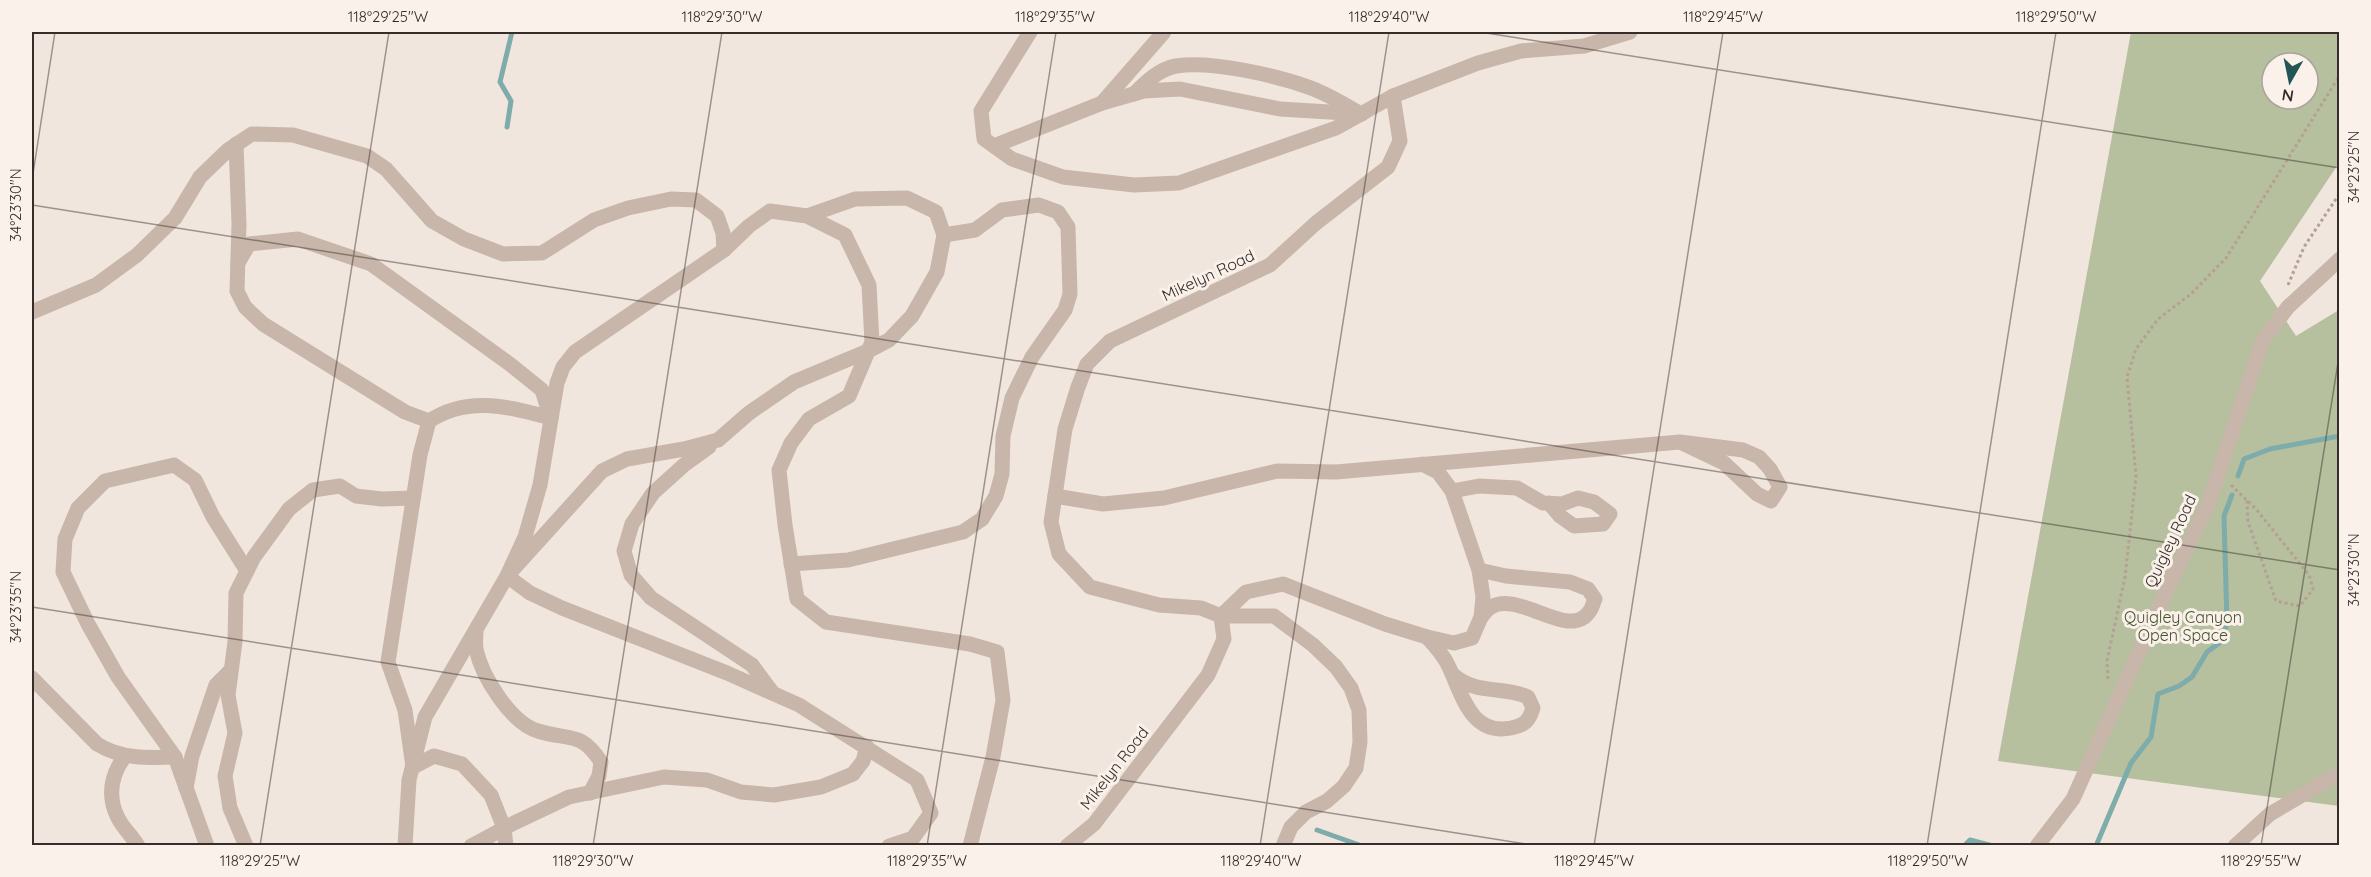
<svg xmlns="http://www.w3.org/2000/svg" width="2371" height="877" font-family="Quicksand,sans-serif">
  <rect width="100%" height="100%" fill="#f1e6dd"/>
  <path fill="#b6bf9e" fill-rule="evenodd" d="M2131,32H2339V163L2260,281L2296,336L2339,310V806L1998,761ZM2272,63H2308V99H2272Z"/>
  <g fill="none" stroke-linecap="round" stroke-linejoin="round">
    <g stroke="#7eacab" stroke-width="5">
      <polyline points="507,127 511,101 500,82 512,32"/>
      <polyline points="2238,476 2244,459 2270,449 2340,436"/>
      <polyline points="1317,830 1362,846"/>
      <polyline points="1964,846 1970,840 1993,846"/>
      <polyline points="2096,846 2131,763 2151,737 2158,694 2179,686 2192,677 2207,652 2222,641 2227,623 2224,516 2232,495"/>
    </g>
    <g stroke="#b4a094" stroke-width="3" stroke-dasharray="3 3" stroke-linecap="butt">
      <polyline points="2288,285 2304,247 2340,193"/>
      <polyline points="2231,485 2256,509 2309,575 2313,589 2300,606 2276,601 2248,522 2247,500"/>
      <polyline points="2108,679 2107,661 2125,577 2136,476 2127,377 2136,349 2158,319 2191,294 2226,258 2340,75"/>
    </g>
    <g stroke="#c9b6aa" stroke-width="15">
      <polyline points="1030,32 981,111 984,139 1012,159 1063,177 1134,185 1179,183 1336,128 1393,96 1400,141 1388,167 1316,223 1270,265 1110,341 1087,364 1078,387 1065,429 1051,522 1059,554 1090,587 1159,605 1201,608 1221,616 1224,639 1208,675 1094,824 1067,846"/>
      <path d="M1134,94C1146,82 1159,69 1176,66C1211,60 1278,76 1311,88C1327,94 1342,103 1356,111"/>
      <polyline points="1393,96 1478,63 1521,51 1584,46 1630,32"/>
      <polyline points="1102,103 1164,32"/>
      <polyline points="236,144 239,224 237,291 245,307 263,324 405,412 429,421"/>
      <polyline points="994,146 1102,103 1144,91 1180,89 1280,109 1362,114"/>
      <polyline points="807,216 855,199 907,198 936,212 944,235 937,272 912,316 889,340 868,351 794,382 749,413 718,440 684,449 627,459 602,471 507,576 530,593 562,608 727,673 799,705 917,780 931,813 913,838 889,846"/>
      <polyline points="238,263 249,244 298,239 371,264 511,365 542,390 550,416"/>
      <polyline points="32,312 96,285 137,255 175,218 200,177 228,150 252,134 293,135 367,156 386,169 432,221 464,239 503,254 542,253 594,220 628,208 671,199 696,200 717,216 723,233 724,250"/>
      <polyline points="709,447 684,465 653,493 632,524 624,551 631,575 651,598 752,665 772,692"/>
      <polyline points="1452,491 1479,486 1517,488 1543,503 1562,504 1578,498 1594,502 1610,514 1603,524 1574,526 1560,516 1549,503"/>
      <polyline points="1055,496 1103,504 1164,498 1277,471 1336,472 1680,442 1743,450 1759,457 1770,469 1780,487 1771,501 1757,494 1724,463 1680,442"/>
      <polyline points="791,564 848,560 963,532 982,519 996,496 1002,474 1003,436 1012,398 1032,357 1065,310 1070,294 1068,227 1058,212 1039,205 1002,210 975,230 944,235"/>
      <path d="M1479,570L1506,576L1570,582L1588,589L1595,599C1593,603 1592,609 1589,612C1569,641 1519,590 1491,607C1487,609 1484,614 1481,617"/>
      <polyline points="1221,616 1246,592 1283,584 1385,624 1427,637 1454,643 1472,638 1481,617 1483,597 1479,570 1452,491 1438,472 1422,464"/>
      <polyline points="1221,616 1274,616 1313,645 1336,667 1351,688 1359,710 1360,742 1356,768 1344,786 1327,801 1306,812 1291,827 1283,846"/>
      <path d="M476,631C476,637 475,643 476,649C482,677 511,723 538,731C569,741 580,730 601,762L599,776L590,793"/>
      <path d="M1427,637C1434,645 1442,653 1447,663C1462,692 1469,736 1511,728C1525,725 1529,721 1533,708L1528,697C1501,685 1477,696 1452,674"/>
      <path d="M32,678L97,744C121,759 147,758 175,757"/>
      <path d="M125,756C111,775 107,796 118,818C123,828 132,836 138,846"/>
      <polyline points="186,788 192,756 216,685 231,670"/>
      <polyline points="207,846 175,757 118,677 88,624 63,572 65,539 78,508 105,481 174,465 195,480 213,517 247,571"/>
      <polyline points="246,846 230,808 225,776 235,733 228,695 235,642 236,593 254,557 289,509 313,490 340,486 356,496 382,499 413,498"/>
      <polyline points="405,846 409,780 425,717 507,576 525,537 540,485 557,383 563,367 575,352 724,250 749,226 770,211 807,216 845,235 869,285 872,342 849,396 809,419 791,443 779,470 785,525 797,599 826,622 970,644 997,652 1003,700 993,757 970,846"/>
      <polyline points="471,846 514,823 569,797 664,777 707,780 741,792 774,795 821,787 853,774 863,761 867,747"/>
      <path d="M506,846L504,828L491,795L462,764L434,756L413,767L405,710L388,662L420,455L429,421C469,395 509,407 551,418"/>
      <polyline points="2037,846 2073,799 2170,583 2209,502 2263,340 2288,307 2340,259"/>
      <polyline points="2235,846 2270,814 2331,778 2340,775"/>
    </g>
  </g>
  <path fill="none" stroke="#362c29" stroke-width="1.5" stroke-opacity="0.45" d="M1480,32L2340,168M32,180L55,32M32,205L2340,570M32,607L1538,846M260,846L389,32M593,846L722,32M927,846L1056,32M1260,846L1389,32M1594,846L1723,32M1927,846L2056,32M2261,846L2340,350"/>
  <g text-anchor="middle" stroke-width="6" stroke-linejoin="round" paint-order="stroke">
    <g font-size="16" fill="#362c29" stroke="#f9f1ea">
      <text transform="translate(1208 275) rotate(-25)" y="6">Mikelyn Road</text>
      <text transform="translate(2170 541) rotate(-65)" y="6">Quigley Road</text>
      <text transform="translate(1114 768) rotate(-52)" y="6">Mikelyn Road</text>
    </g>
    <g font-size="16" fill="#48532e" stroke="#f9f1ea">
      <text x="2183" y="623">Quigley Canyon<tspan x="2183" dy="18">Open Space</tspan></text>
    </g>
  </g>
  <rect width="2371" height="877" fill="none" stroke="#f9f1ea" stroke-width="66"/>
  <g transform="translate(2290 81) rotate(189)"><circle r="28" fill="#f9f1ea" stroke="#aba29d" stroke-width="1.5"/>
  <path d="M0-4.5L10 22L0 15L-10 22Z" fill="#215556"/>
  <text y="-9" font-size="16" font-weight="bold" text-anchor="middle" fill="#362c29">N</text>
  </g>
  <rect x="33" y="33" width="2305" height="811" fill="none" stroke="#362c29" stroke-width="2"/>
  <g font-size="15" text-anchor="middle" fill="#362c29">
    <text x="388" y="22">118°29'25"W</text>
    <text x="722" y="22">118°29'30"W</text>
    <text x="1055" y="22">118°29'35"W</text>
    <text x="1389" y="22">118°29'40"W</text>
    <text x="1723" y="22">118°29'45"W</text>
    <text x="2056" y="22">118°29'50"W</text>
    <text transform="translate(2354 167) rotate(-90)" y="5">34°23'25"N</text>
    <text transform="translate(16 205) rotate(-90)" y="5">34°23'30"N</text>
    <text transform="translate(2354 570) rotate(-90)" y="5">34°23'30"N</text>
    <text transform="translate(16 607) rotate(-90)" y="5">34°23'35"N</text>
    <text x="260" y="866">118°29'25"W</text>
    <text x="593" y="866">118°29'30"W</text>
    <text x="927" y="866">118°29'35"W</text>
    <text x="1261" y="866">118°29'40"W</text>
    <text x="1594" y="866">118°29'45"W</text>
    <text x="1928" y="866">118°29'50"W</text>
    <text x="2261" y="866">118°29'55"W</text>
  </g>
</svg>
